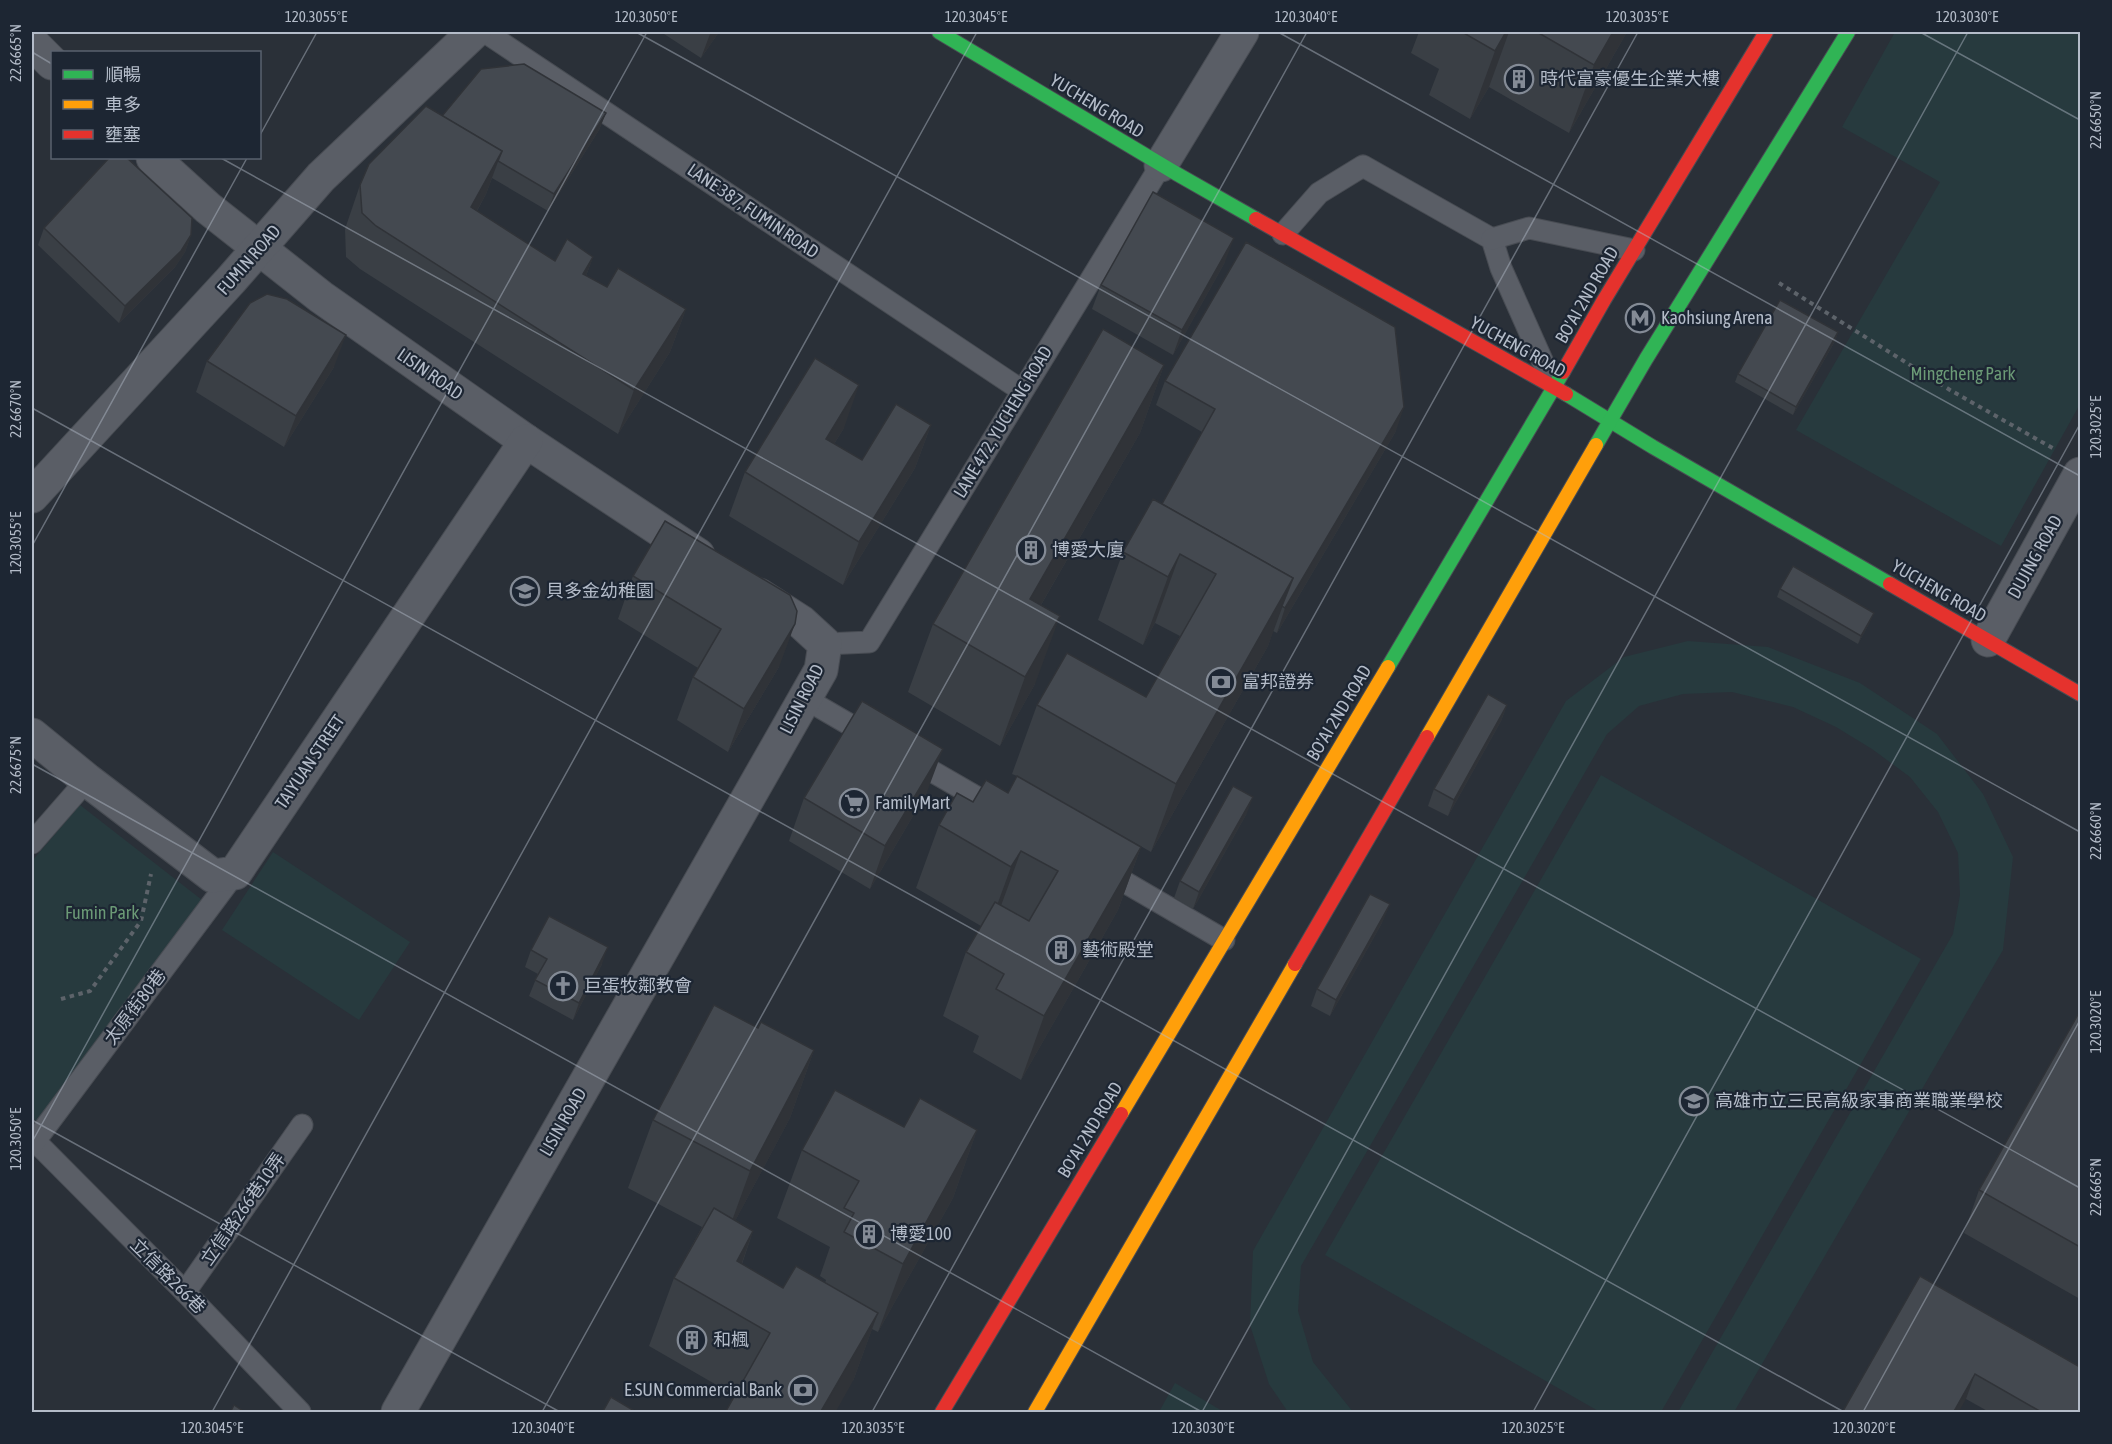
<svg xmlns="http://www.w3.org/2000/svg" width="2112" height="1444" font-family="'Asap Condensed','Noto Sans TC',sans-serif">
  <rect width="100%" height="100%" fill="#2a3038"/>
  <g fill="#273a3e">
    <polygon points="1895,32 2080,32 2080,404 2001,546 1796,430 1940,182 1842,127"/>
    <polygon points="1688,641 1768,647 1860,683 1937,734 1983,794 2013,857 2003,950 1734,1412 1678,1412 1953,934 1960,895 1958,853 1938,812 1910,777 1872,749 1836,727 1793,707 1732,692 1683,694 1639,706 1607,734 1301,1266 1298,1311 1313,1362 1353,1412 1288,1412 1269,1384 1250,1325 1253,1251 1566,701 1624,657"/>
    <polygon points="1601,775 1921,959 1661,1412 1600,1412 1325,1255"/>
    <polygon points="80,805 202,900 37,1122 32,1117 32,861"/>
    <polygon points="273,852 410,942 359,1020 222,930"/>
    <polygon points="1175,1383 1224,1412 1159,1412"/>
  </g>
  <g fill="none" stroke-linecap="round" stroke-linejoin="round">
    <g stroke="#484c53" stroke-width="23">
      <g id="lane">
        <polyline points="485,32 1021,390"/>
        <polyline points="1283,234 1319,193 1363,166 1492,239 1501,268 1554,387"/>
        <polyline points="1492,239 1529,228 1634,250"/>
        <polyline points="825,644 869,642 1161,165"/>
        <polyline points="804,698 871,737"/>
        <polyline points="909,758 999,810"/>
        <polyline points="32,843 87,780"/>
        <polyline points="1104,870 1224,940"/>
        <polyline points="32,1138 185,1292 300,1412"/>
        <polyline points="32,1145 235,873"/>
        <polyline points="185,1292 302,1125"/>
      </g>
    </g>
    <g stroke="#484c53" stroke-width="35">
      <g id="street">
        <polyline points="32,43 52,63"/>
        <polyline points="153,158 208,208 321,297 526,441 698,555"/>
        <polyline points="1161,165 1242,32"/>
        <polyline points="32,496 231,280 321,177 474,32"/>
        <polyline points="1988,640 2080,474"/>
        <polyline points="32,735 87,780 213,876 235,873 526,441"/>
        <polyline points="398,1412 821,670 825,644 801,622 759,595"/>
      </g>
    </g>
    <g stroke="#484c53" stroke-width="16">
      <g id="fast">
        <polyline points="939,32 1177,174 1256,219"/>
        <polyline points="1566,394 1653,447 1890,584"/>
        <polyline points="1596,445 1646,359 1848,32"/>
        <polyline points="1388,667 1563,372"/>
      </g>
    </g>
    <g stroke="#484c53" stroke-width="16">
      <g id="slow">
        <polyline points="1427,737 1596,445"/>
        <polyline points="1121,1114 1388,667"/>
        <polyline points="1035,1412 1295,964"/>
      </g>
    </g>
    <g stroke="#484c53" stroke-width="16">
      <g id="jam">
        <polyline points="1256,219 1566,394"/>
        <polyline points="1563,372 1604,300 1766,32"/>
        <polyline points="1890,584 2080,694"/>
        <polyline points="1295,964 1427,737"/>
        <polyline points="942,1412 1121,1114"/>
      </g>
    </g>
    <g stroke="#5d636a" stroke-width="4" stroke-dasharray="4.5 4.5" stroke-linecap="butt">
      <polyline points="1779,283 1950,390 2056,450"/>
      <polyline points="61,999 90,991 141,921 151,874"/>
    </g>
    <use href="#lane" stroke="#5a5e66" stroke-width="21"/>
    <use href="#street" stroke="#5a5e66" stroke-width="33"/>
    <use href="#fast" stroke="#30b455" stroke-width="14"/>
    <use href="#slow" stroke="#ff9f0a" stroke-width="14"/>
    <use href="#jam" stroke="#e5322d" stroke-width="14"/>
  </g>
  <g fill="#3a3f45">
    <polygon points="661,32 719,32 701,58"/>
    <polygon points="1419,32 1627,32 1569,133 1489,87 1470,119 1429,95 1439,69 1411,53"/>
    <polygon points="606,113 599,130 548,211 492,178 486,194 477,211 555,261 593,257 586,276 607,287 686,309 670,352 618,434 360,269 346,257 345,229 360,185 442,116"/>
    <polygon points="44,228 191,235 185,252 175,267 119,323 38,245"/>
    <polygon points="1225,262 1173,355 1092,309 1101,285"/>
    <polygon points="1838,332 1835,341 1793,415 1735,382 1738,374"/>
    <polygon points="207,361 334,367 284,447 196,392"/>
    <polygon points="1164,365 1140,433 1041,605 1035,684 1000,746 908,692 933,624"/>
    <polygon points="1165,381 1396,431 1277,633 1273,631 1268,646 1151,852 1086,815 1141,847 1118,910 1021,1080 973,1052 979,1036 943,1016 966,952 981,926 916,888 939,825 973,802 1008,793 1017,776 1012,774 1037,705 1146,697 1180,636 1155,623 1143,645 1098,620 1123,552 1162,504 1202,432 1156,405"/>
    <polygon points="931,425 915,468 843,585 729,516 745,472 844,428 834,444 862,460"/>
    <polygon points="665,521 779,667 728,752 677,720 693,677 698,668 618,619 633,576"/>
    <polygon points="1780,589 1870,622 1858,644 1777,597"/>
    <polygon points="1507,705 1501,721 1448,816 1428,806 1434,789"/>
    <polygon points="927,792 870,889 789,841 804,798"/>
    <polygon points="1247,813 1193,909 1174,898 1180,881"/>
    <polygon points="1383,921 1330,1016 1311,1006 1317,989"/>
    <polygon points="531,950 602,964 573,1020 529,996 538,974 525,967"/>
    <polygon points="2080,1011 2080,1299 1964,1233 1979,1190"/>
    <polygon points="758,1028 814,1050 790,1118 735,1221 753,1231 742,1264 783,1288 825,1283 826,1280 820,1276 830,1247 777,1218 802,1150 904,1127 977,1130 953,1198 878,1332 872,1329 853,1381 734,1395 649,1346 674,1278 702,1227 628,1188 653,1120"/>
    <polygon points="1920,1276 2080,1413 1991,1413 1966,1399"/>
  </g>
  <g fill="#303338">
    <polygon points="712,32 719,32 701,58 710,34"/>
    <polygon points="1506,32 1509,32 1489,87 1470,119 1495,51"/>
    <polygon points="1613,32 1627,32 1569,133 1594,65"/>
    <polygon points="606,113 599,130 548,211 554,194"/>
    <polygon points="502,151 486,194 455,250 471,207"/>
    <polygon points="191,235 185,252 175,267 119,323 125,306"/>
    <polygon points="1234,238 1225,262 1173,355 1182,330"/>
    <polygon points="593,257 577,300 583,274"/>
    <polygon points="686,309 670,352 618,434 634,390"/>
    <polygon points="1838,332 1835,341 1793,415 1796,407"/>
    <polygon points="346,335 334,367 284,447 296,416"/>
    <polygon points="1164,365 1140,433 1005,667 1030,599"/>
    <polygon points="859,385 844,428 810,482 826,439"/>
    <polygon points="1404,407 1396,431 1277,633 1285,608"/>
    <polygon points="931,425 915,468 843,585 859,542"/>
    <polygon points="1180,554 1155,623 1143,645 1168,577"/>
    <polygon points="1293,578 1268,646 1151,852 1176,784"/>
    <polygon points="1874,613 1870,622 1858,644 1861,636"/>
    <polygon points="1060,616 1035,684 1000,746 1025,677"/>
    <polygon points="795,624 779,667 728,752 744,709"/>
    <polygon points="1507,705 1501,721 1448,816 1454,800"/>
    <polygon points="943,749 927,792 870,889 885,846"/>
    <polygon points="1253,797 1247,813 1193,909 1199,892"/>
    <polygon points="1141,847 1118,910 1021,1080 1044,1016"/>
    <polygon points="1021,851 998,914 988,930 1011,867"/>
    <polygon points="1390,904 1383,921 1330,1016 1336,1000"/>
    <polygon points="608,947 602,964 573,1020 579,1003"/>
    <polygon points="814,1050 790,1118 725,1240 750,1171"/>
    <polygon points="977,1130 953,1198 878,1332 903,1264"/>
    <polygon points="753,1231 729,1300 737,1261"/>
    <polygon points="878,1313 853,1381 835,1413 820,1413"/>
    <polygon points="1975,1374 1966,1399 1958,1413 1953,1413"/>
  </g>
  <g fill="#444950" stroke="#303338" stroke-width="1.5">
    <polygon points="1462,32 1506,32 1495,51"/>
    <polygon points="1537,32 1613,32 1594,65"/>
    <polygon points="524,64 606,113 554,194 498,161 502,151 442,116 481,69"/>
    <polygon points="426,106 502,151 471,207 555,261 567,239 593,257 583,274 607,287 618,268 686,309 634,390 376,226 362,213 360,185 369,164"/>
    <polygon points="109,158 127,158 192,218 191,235 181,251 125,306 44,228"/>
    <polygon points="1153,192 1234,238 1182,330 1101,285"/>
    <polygon points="1246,242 1395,327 1404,407 1285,608 1282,606 1293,578 1162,504 1215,409 1165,381"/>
    <polygon points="267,294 287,299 346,335 296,416 207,361 250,303"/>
    <polygon points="1780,300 1838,332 1796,407 1738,374"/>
    <polygon points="1103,329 1164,365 1030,599 1060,616 1025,677 933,624"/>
    <polygon points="815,358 859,385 826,439 862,460 896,404 931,425 859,542 745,472"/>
    <polygon points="1153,499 1293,578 1176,784 1037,705 1067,653 1146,697 1216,574 1180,554 1168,577 1123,552"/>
    <polygon points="665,521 790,595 797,611 795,624 744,709 693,677 721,629 633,576"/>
    <polygon points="1793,566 1874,613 1861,636 1780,589"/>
    <polygon points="1488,694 1507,705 1454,800 1434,789"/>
    <polygon points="862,701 943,749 885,846 804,798"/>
    <polygon points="1017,776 1141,847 1044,1016 996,989 1004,974 966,952 995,902 1029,921 1058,871 1021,851 1011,867 939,825 957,793 973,802 986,780 1008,793"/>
    <polygon points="1233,786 1253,797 1199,892 1180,881"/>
    <polygon points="1370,894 1390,904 1336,1000 1317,989"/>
    <polygon points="549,916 608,947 579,1003 535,980 547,959 531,950"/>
    <polygon points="714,1005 758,1028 761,1022 814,1050 750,1171 653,1120"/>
    <polygon points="2080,1011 2080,1247 1979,1190"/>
    <polygon points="835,1090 904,1127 920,1098 977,1130 903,1264 844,1232 854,1213 844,1208 859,1181 802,1150"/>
    <polygon points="714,1208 753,1231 737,1261 783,1288 796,1266 878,1313 820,1413 725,1413 770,1333 674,1278"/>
    <polygon points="1920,1276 2080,1367 2080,1413 2043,1413 1975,1374 1953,1413 1842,1413"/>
    <polygon points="611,1397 638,1413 602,1413"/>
    <polygon points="234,1405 246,1413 230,1413"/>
  </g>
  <path fill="none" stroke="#b4bcc9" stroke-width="1.5" stroke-opacity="0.45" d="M636,32L2080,832M1278,32L2080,476M1920,32L2080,120M32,52L52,64M260,135L317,32M221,158L2080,1188M32,408L1844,1412M32,546L247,158M32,764L1202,1412M32,1120L560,1412M32,1142L647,32M212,1412L977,32M542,1412L1307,32M872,1412L1638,32M1202,1412L1968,32M1533,1412L2080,424M1863,1412L2080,1020"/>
  <defs>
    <g id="building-ring" transform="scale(1.5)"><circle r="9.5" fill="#1d2633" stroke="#848b96" stroke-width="1.5"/><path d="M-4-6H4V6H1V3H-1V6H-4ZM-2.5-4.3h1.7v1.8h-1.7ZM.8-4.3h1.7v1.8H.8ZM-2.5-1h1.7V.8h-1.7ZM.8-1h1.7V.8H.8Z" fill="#848b96"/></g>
    <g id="metro-ring" transform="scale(1.5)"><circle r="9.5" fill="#1d2633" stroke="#848b96" stroke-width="1.5"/><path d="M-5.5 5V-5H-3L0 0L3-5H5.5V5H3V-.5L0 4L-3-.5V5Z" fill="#848b96"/></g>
    <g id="school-ring" transform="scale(1.5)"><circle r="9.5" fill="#1d2633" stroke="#848b96" stroke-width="1.5"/><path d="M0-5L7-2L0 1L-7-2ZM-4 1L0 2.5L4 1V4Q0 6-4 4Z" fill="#848b96"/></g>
    <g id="bank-ring" transform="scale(1.5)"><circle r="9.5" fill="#1d2633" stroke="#848b96" stroke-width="1.5"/><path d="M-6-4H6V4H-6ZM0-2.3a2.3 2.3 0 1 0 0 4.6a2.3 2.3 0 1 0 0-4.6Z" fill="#848b96"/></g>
    <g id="supermarket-ring" transform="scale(1.5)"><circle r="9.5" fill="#1d2633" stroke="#848b96" stroke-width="1.5"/><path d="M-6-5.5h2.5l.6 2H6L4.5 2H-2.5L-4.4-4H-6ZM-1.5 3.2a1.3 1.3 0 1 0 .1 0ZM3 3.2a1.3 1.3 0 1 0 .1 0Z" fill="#848b96"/></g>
    <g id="church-ring" transform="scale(1.5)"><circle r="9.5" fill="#1d2633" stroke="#848b96" stroke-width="1.5"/><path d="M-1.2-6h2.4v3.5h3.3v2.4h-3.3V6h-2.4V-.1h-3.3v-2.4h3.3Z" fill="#848b96"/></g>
  </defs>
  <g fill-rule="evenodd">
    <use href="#building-ring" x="1519" y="79"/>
    <use href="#metro-ring" x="1640" y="318"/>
    <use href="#building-ring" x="1031" y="550"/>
    <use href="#school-ring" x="525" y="591"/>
    <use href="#bank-ring" x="1221" y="682"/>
    <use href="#supermarket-ring" x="854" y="803"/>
    <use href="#building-ring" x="1061" y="950"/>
    <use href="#church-ring" x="563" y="986"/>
    <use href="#school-ring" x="1694" y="1101"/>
    <use href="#building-ring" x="869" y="1234"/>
    <use href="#building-ring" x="692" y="1340"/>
    <use href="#bank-ring" x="803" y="1390"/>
  </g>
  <g text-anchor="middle" stroke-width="4.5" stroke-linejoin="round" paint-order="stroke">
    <g font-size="18" fill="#b4bcc9" stroke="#1d2633" text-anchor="start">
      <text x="1540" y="85">時代富豪優生企業大樓</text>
      <text x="1661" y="324">Kaohsiung Arena</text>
      <text x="1052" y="556">博愛大廈</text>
      <text x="546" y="597">貝多金幼稚園</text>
      <text x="1242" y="688">富邦證券</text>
      <text x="875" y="809">FamilyMart</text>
      <text x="1082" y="956">藝術殿堂</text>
      <text x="584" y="992">巨蛋牧鄰教會</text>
      <text x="1715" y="1107">高雄市立三民高級家事商業職業學校</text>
      <text x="890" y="1240">博愛100</text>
      <text x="713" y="1346">和楓</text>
      <text x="782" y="1396" text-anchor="end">E.SUN Commercial Bank</text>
    </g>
    <g font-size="18" fill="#b4bcc9" stroke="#1d2633">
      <text transform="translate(1097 106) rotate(31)" y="6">YUCHENG ROAD</text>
      <text transform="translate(753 211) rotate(34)" y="6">LANE 387, FUMIN ROAD</text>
      <text transform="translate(249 260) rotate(-49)" y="6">FUMIN ROAD</text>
      <text transform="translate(1587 295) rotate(-60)" y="6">BO'AI 2ND ROAD</text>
      <text transform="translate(1518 347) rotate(29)" y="6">YUCHENG ROAD</text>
      <text transform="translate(430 374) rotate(35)" y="6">LISIN ROAD</text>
      <text transform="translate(1003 422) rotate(-59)" y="6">LANE 472, YUCHENG ROAD</text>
      <text transform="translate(2035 557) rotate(-61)" y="6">DUJING ROAD</text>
      <text transform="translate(1939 591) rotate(30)" y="6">YUCHENG ROAD</text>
      <text transform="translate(802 699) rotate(-63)" y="6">LISIN ROAD</text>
      <text transform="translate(1339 713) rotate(-59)" y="6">BO'AI 2ND ROAD</text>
      <text transform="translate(310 762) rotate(-56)" y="6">TAIYUAN STREET</text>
      <text transform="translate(135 1007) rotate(-53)" y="6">太原街80巷</text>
      <text transform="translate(563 1122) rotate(-60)" y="6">LISIN ROAD</text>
      <text transform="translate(1090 1130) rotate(-59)" y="6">BO'AI 2ND ROAD</text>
      <text transform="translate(243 1209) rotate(-55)" y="6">立信路266巷10弄</text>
      <text transform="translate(168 1276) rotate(45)" y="6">立信路266巷</text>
    </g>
    <g font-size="18" fill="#6b9a76" stroke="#1d2633">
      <text x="1963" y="380">Mingcheng Park</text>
      <text x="102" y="919">Fumin Park</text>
    </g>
  </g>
  <rect width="2112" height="1444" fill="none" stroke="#1d2633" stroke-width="66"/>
  <rect x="51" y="51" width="210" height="108" fill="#1d2633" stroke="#59626f" stroke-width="1.5"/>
  <rect x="63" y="70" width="30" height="9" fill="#30b455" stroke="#59626f" stroke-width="1.5"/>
  <text x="105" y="81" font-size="18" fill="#b4bcc9">順暢</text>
  <rect x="63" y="100" width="30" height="9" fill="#ff9f0a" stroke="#59626f" stroke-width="1.5"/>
  <text x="105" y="111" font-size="18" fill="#b4bcc9">車多</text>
  <rect x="63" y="130" width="30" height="9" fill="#e5322d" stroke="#59626f" stroke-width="1.5"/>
  <text x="105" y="141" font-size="18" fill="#b4bcc9">壅塞</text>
  <rect x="33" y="33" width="2046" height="1378" fill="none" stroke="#b4bcc9" stroke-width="2"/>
  <g font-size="15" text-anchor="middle" fill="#b4bcc9">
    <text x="316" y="22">120.3055°E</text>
    <text x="646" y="22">120.3050°E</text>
    <text x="976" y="22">120.3045°E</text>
    <text x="1306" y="22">120.3040°E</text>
    <text x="1637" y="22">120.3035°E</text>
    <text x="1967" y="22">120.3030°E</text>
    <text transform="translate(16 53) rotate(-90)" y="5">22.6665°N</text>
    <text transform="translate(2096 120) rotate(-90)" y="5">22.6650°N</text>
    <text transform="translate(16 409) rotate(-90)" y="5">22.6670°N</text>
    <text transform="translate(2096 427) rotate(-90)" y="5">120.3025°E</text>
    <text transform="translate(16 543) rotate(-90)" y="5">120.3055°E</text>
    <text transform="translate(16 765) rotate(-90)" y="5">22.6675°N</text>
    <text transform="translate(2096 831) rotate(-90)" y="5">22.6660°N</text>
    <text transform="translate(2096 1022) rotate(-90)" y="5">120.3020°E</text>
    <text transform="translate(16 1139) rotate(-90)" y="5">120.3050°E</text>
    <text transform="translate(2096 1187) rotate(-90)" y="5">22.6665°N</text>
    <text x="212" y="1433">120.3045°E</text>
    <text x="543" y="1433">120.3040°E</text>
    <text x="873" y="1433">120.3035°E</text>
    <text x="1203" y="1433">120.3030°E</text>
    <text x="1533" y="1433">120.3025°E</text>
    <text x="1864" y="1433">120.3020°E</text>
  </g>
</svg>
